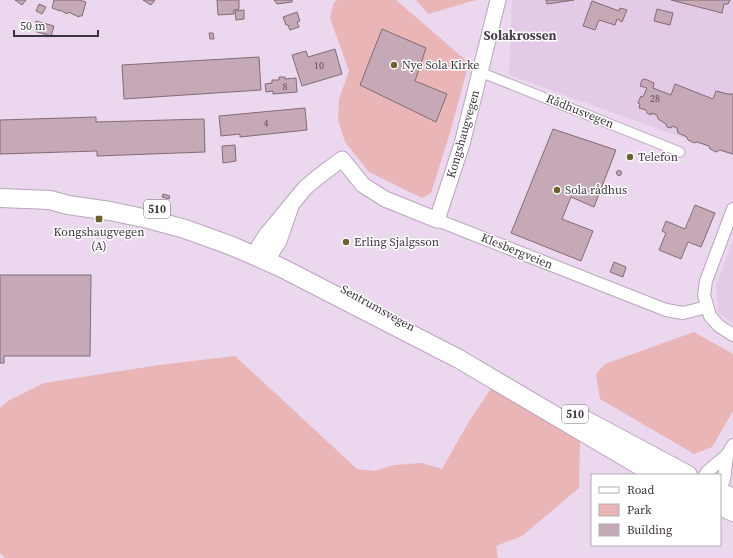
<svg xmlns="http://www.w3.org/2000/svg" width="733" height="558" font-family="'Source Serif 4',serif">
  <rect width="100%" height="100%" fill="#ebd8ee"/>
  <g fill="#e3cbe7">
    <polygon points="512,0 733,0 733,156 509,75"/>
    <polygon points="733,240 733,323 718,312 716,286"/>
  </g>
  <g fill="#e9b5b6">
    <polygon points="338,0 396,0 469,63 449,136 431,193 422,198 369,172 345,142 338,120 339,99 349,71 330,18 334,2"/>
    <polygon points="416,0 476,0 428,14"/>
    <polygon points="694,332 733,354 733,411 712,447 694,454 600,399 596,374 605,364"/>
    <polygon points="235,356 357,469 375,471 394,465 422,463 442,469 468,423 492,387 539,412 580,442 579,488 522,536 496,546 498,558 5,558 0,553 0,408 8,401 44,383 159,365"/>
  </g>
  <g fill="#c5a9b6" stroke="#836a75">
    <polygon points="15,0 26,0 22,5"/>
    <polygon points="54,0 79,0 86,2 82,16 79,16 79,17 68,12 67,14 60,10 60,11 52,8"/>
    <polygon points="143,0 155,0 151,5"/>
    <polygon points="217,0 239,0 239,9 234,10 234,14 218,15"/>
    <polygon points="274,0 292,0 292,2 277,4"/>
    <polygon points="546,0 574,0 547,4"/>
    <polygon points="671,0 730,0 728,4 724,4 722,13"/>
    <polygon points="592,1 619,11 620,8 627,10 622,22 617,19 615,25 599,20 595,30 583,26"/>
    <polygon points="39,4 46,7 42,14 36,11"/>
    <polygon points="657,9 673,13 670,25 654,21"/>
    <polygon points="244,10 244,19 236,20 235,11"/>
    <polygon points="297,12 300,21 297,22 299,27 290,30 288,25 286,25 283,17"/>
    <polygon points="36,21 54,26 51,36 34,31"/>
    <polygon points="382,29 426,48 415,81 447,94 436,122 360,85"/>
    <polygon points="209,33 213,33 214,39 210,39"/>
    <polygon points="335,49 342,74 302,86 292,55 306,51 308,57"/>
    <polygon points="259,57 261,90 124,99 122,65"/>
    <polygon points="279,77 285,77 285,79 296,78 297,92 273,94 273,91 266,92 265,84 272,83 272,80 279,80"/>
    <polygon points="645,79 654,83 653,88 671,95 675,84 713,99 716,91 728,94 733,94 733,154 720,150 716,152 710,149 709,146 697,142 694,143 688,140 687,137 678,133 677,128 672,126 671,128 667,127 666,124 658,119 657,115 651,113 651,115 647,113 646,110 639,108 640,104 638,103 641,96 643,97 647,88 640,86 642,80"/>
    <polygon points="305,108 307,130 240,137 240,134 221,136 219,116"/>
    <polygon points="96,117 96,122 204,119 205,152 97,156 97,151 0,154 0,120"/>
    <polygon points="553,129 616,150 594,207 571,197 562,219 593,231 581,261 511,233"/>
    <polygon points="235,145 236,161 223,163 222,146"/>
    <circle cx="619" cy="173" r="2.5"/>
    <polygon points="163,194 170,196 169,199 162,197"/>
    <polygon points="695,205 715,213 701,247 688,242 681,259 659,250 666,233 662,231 666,221 685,229"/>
    <polygon points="614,262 626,267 623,277 610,272"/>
    <polygon points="0,275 91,275 90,356 4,356 4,363 0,363"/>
  </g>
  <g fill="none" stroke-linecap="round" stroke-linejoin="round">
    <g stroke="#b8a6bb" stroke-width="11">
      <polyline id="pedestrian" points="480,72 680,152"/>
    </g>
    <g stroke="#b8a6bb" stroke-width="14">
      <g id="minor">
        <polyline points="733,209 706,281 704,295 710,316 719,326 733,335"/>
        <polyline points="437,220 666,310 683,313 707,307"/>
        <polyline points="705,475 708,471 727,455 733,445"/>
        <polyline points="720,487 724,480 727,455"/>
      </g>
    </g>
    <g stroke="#b8a6bb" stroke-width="17">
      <polyline id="tertiary" points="291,206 279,241 272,252 260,258 259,246 267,234 305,188 318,177 342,159 363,185 385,199 437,220 462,144 498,0"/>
    </g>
    <g stroke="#b8a6bb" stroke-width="20">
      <g id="primary">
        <polyline points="0,198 50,200 68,205 110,211 148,219 185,229 232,246 280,267 459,359 637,464 658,475"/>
        <polyline points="576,415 688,475"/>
        <polyline points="720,492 733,498"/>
        <polyline points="720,506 733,512"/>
      </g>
    </g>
    <use href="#pedestrian" stroke="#fff" stroke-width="9"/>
    <use href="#minor" stroke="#fff" stroke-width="12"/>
    <use href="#tertiary" stroke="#fff" stroke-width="15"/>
    <use href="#primary" stroke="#fff" stroke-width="18"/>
  </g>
  <g fill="#6c622f" stroke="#fff" stroke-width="1.5">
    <circle cx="394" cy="65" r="4"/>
    <circle cx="630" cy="157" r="4"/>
    <circle cx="557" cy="190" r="4"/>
    <rect x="95" y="215" width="8" height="8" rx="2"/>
    <circle cx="346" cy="242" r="4"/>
  </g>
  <g text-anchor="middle" stroke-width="3" stroke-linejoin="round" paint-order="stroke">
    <g font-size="10" fill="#5e515b">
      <text x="319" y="69">10</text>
      <text x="285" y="90">8</text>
      <text x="655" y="102">28</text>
      <text x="266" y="127">4</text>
    </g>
    <g fill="#fff" stroke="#767177" stroke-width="1">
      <rect x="144" y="200" width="26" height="18" rx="3"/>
      <rect x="562" y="405" width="26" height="18" rx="3"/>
    </g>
    <g font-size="11" font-weight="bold" fill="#3c343d">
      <text x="157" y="213">510</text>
      <text x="575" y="418">510</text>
    </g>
    <g font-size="12" fill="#3c343d" stroke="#fff" text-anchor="start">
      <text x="402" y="69">Nye Sola Kirke</text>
      <text x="638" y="161">Telefon</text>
      <text x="565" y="194">Sola rådhus</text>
      <text x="99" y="236" text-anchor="middle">Kongshaugvegen<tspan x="99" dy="14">(A)</tspan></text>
      <text x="354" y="246">Erling Sjalgsson</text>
    </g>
    <g font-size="12" fill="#3c343d" stroke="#fff">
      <text transform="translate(580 111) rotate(22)" y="4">Rådhusvegen</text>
      <text transform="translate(463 134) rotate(-74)" y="4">Kongshaugvegen</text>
      <text transform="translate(517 251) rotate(22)" y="4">Klesbergveien</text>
      <text transform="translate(378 308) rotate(29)" y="4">Sentrumsvegen</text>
    </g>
    <g font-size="13" font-weight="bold" fill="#4b3c4e" stroke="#fff">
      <text x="520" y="40">Solakrossen</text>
    </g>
  </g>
  <rect x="591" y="474" width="130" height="72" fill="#ffffff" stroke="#b1aeb1"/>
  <rect x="599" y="487" width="20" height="6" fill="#ffffff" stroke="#b1aeb1"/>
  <text x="627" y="494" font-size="12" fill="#3c343d">Road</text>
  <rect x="599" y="504" width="20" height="12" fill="#e9b5b6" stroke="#b1aeb1"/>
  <text x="627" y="514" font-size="12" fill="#3c343d">Park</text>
  <rect x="599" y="524" width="20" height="12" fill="#c5a9b6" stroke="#b1aeb1"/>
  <text x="627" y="534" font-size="12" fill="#3c343d">Building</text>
  <path d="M14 30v6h84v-6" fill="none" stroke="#3c343d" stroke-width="2"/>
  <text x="20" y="30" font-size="12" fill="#3c343d" stroke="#ffffff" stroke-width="3" paint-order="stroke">50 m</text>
</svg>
